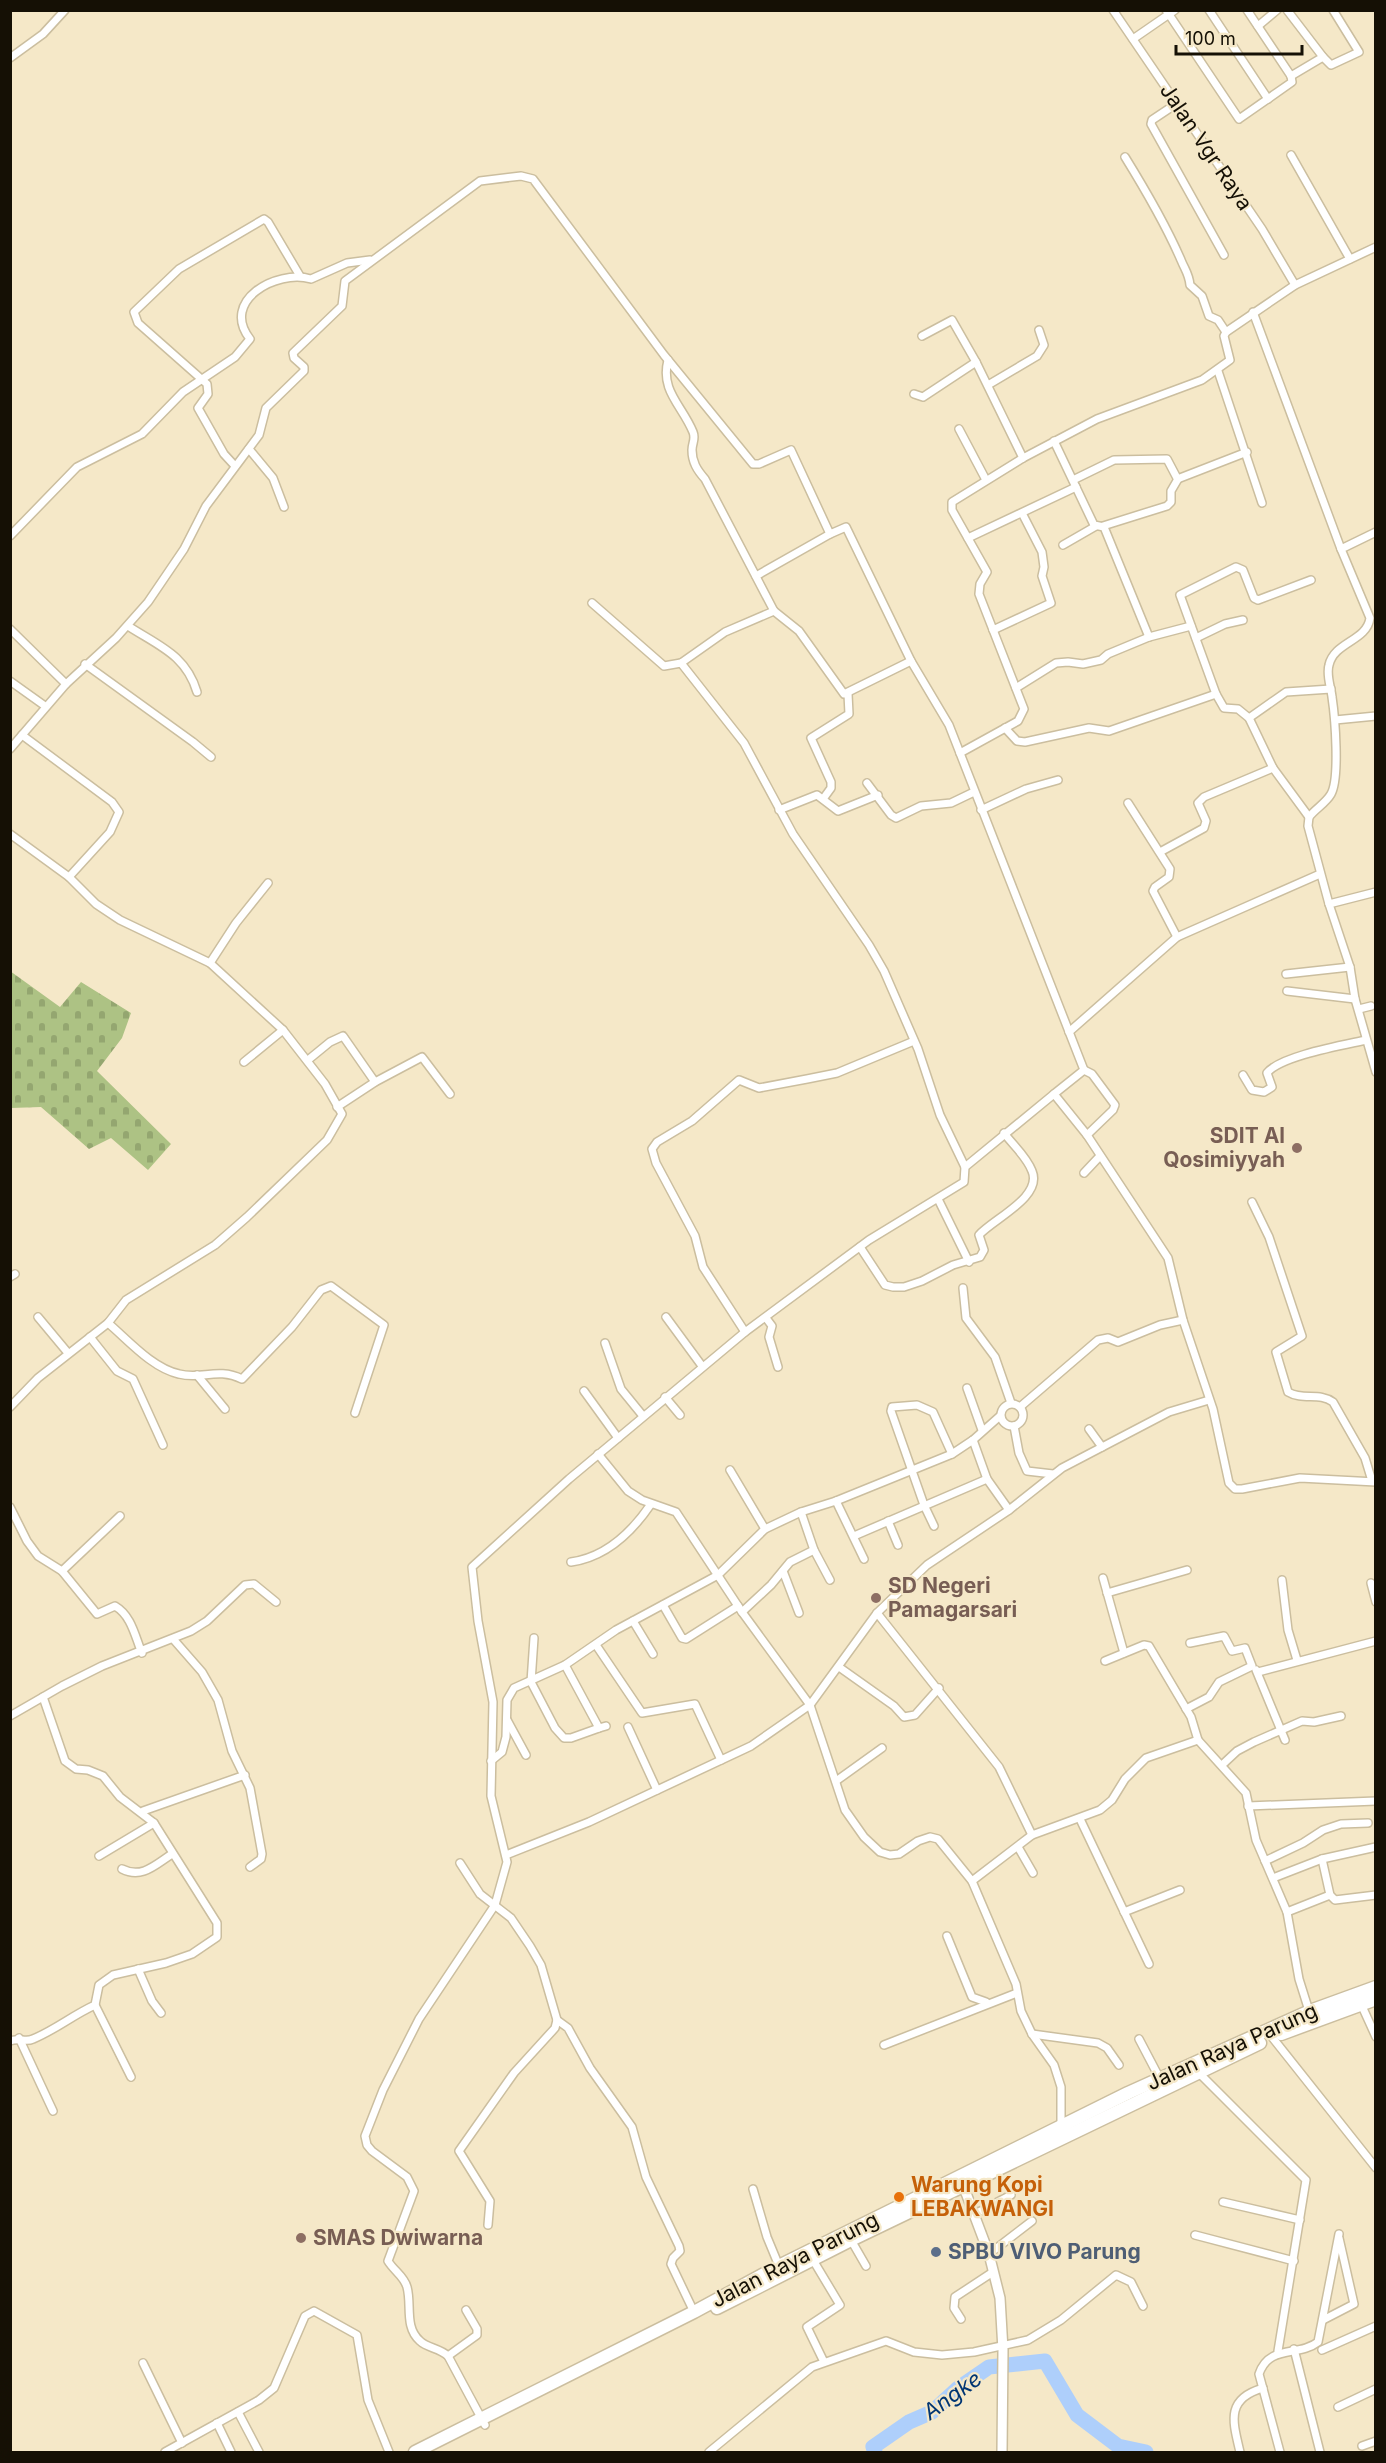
<svg xmlns="http://www.w3.org/2000/svg" width="1386" height="2463" font-family="Inter,sans-serif">
  <defs>
    <pattern id="cemetery-stones" width="16" height="16" patternUnits="userSpaceOnUse" patternTransform="scale(1.5)"><rect width="16" height="16" fill="#adc284"/><path d="M2 7V4a2 2 0 0 1 4 0v3zM10 15v-3a2 2 0 0 1 4 0v3z" fill="#94a670"/></pattern>
  </defs>
  <rect width="100%" height="100%" fill="#f5e8c8"/>
  <polygon fill="url(#cemetery-stones)" points="10,971 60,1007 81,982 131,1013 122,1038 97,1071 171,1144 148,1170 111,1138 89,1149 41,1107 11,1108"/>
  <g fill="none" stroke-linecap="round" stroke-linejoin="round">
    <polyline stroke="#aecffb" stroke-width="15" points="875,2452 873,2447 909,2422 932,2412 957,2389 989,2367 1045,2361 1077,2415 1118,2446 1146,2452"/>
    <g stroke="#cbbe9f" stroke-width="10">
      <g id="street">
        <polyline points="1113,10 1262,229 1295,285"/>
        <polyline points="1166,10 1239,119 1292,82 1291,76"/>
        <polyline points="1209,10 1268,99"/>
        <polyline points="1247,10 1291,76"/>
        <polyline points="1287,10 1323,57 1291,76"/>
        <polyline points="1258,26 1277,10"/>
        <polyline points="1133,39 1175,10"/>
        <polyline points="1323,57 1331,65 1359,52 1333,10"/>
        <polyline points="10,58 43,34 65,10"/>
        <polyline points="1176,104 1152,120 1151,124 1224,255"/>
        <polyline points="1291,155 1350,259"/>
        <path d="M1125,157C1146,191 1165,223 1181,260C1185,270 1189,274 1190,285L1202,296L1209,316L1218,320L1226,332"/>
        <polyline points="1253,312 1341,549"/>
        <polyline points="922,336 952,320 976,362"/>
        <path d="M668,360C660,391 682,405 693,432C696,439 692,443 692,450C692,462 697,470 705,479L774,611L799,631L844,694L911,661"/>
        <polyline points="1218,371 1262,503"/>
        <polyline points="988,385 1037,356 1044,345 1039,330"/>
        <polyline points="914,394 923,397 976,362 1023,458"/>
        <polyline points="959,429 986,480"/>
        <polyline points="1054,441 1094,525 1104,527 1149,637"/>
        <polyline points="249,449 273,478 284,507"/>
        <polyline points="235,466 224,454 198,408 208,394 207,384 138,323 134,312 179,269 264,219 268,222 300,276"/>
        <polyline points="1073,480 1114,460 1167,459 1177,478 1180,478 1247,452"/>
        <polyline points="1103,526 1167,506 1171,502 1171,491 1178,479"/>
        <path d="M1376,532L1341,549L1370,618C1367,641 1334,642 1329,665C1326,675 1331,687 1332,697C1335,717 1340,778 1331,794C1326,803 1315,809 1309,817L1308,826L1329,904L1350,967L1355,999L1376,1072"/>
        <path d="M10,536L77,467L142,434L183,392L235,357L250,339C220,301 276,269 311,279L347,263L370,260"/>
        <polyline points="968,538 1076,487"/>
        <polyline points="1063,545 1096,526"/>
        <polyline points="756,576 830,534"/>
        <polyline points="592,603 664,666 681,663 725,632 774,611"/>
        <path d="M128,626C159,646 186,655 197,692"/>
        <polyline points="10,629 66,684 10,749"/>
        <polyline points="993,630 1051,603 1042,576 1044,567 1042,552 1022,513"/>
        <polyline points="1196,638 1225,624 1243,620"/>
        <polyline points="681,663 744,743 793,834 869,945 884,971 918,1049 940,1115 965,1167"/>
        <polyline points="85,664 193,742 211,757"/>
        <polyline points="10,681 45,706"/>
        <polyline points="66,684 116,638 148,602 184,549 206,506 259,435 266,408 304,371 304,367 294,358 293,353 342,306 345,281 480,181 521,176 533,179 664,355 753,464 759,464 791,450 830,534 846,527 911,661 949,725 1084,1070 1054,1094 1087,1135 1168,1258 1183,1320 1213,1409 1229,1483 1235,1489 1242,1489 1300,1478 1376,1482"/>
        <polyline points="1016,688 1056,663 1068,662 1083,664 1101,660 1108,654 1149,637 1191,626"/>
        <polyline points="1216,694 1180,595 1236,567 1243,570 1254,598 1258,600 1311,580"/>
        <polyline points="1249,718 1286,692 1331,689"/>
        <polyline points="1335,720 1376,716"/>
        <polyline points="1005,728 1017,741 1025,742 1089,728 1109,731 1216,694 1224,708 1238,709 1249,718 1273,768 1309,817"/>
        <polyline points="22,735 112,802 119,812 110,832 69,877"/>
        <polyline points="960,753 1018,721 1024,709 979,594 980,584 987,572 952,510 952,502 1023,458 1097,419 1202,380 1230,360 1224,336 1226,332 1295,285 1376,247"/>
        <polyline points="867,783 891,815 896,818 921,806 951,803 974,792"/>
        <polyline points="823,799 831,788 831,782 811,738 849,714 848,694"/>
        <polyline points="1128,803 1170,869 1169,877 1155,887 1153,891 1177,937"/>
        <polyline points="779,810 817,795 838,811 878,795"/>
        <polyline points="981,810 1026,789 1058,780"/>
        <polyline points="10,834 69,877 96,904 120,920 210,963 283,1030 325,1084 342,1114 327,1140 247,1217 215,1245 126,1300 108,1323 38,1378 10,1407"/>
        <polyline points="1160,852 1204,828 1206,821 1198,803 1204,797 1273,768"/>
        <polyline points="1329,904 1376,892"/>
        <polyline points="210,963 236,923 268,883"/>
        <polyline points="1286,974 1350,967"/>
        <polyline points="1287,991 1355,999"/>
        <polyline points="1359,1009 1371,1006"/>
        <polyline points="1069,1032 1177,937 1320,874"/>
        <polyline points="308,1060 330,1042 343,1036 375,1082"/>
        <polyline points="244,1062 283,1030"/>
        <polyline points="1084,1070 1092,1074 1115,1105 1113,1110 1087,1135"/>
        <path d="M1243,1075L1252,1090L1264,1092L1272,1087L1267,1073C1280,1056 1344,1045 1366,1040"/>
        <polyline points="337,1107 375,1082 422,1057 450,1094"/>
        <polyline points="1084,1173 1100,1156"/>
        <polyline points="938,1199 969,1262"/>
        <path d="M1252,1202L1269,1237L1302,1336L1276,1352L1288,1392C1303,1401 1319,1392 1333,1402L1365,1458L1372,1481"/>
        <path d="M860,1247L885,1285L893,1287H904L922,1281L953,1265L980,1257L984,1250L979,1235C993,1219 1043,1197 1032,1171C1027,1157 1013,1145 1004,1133"/>
        <polyline points="10,1277 15,1274"/>
        <polyline points="963,1288 966,1318 995,1357 1011,1403"/>
        <polyline points="38,1317 68,1353"/>
        <polyline points="666,1317 702,1366"/>
        <polyline points="766,1318 772,1326 769,1337 778,1367"/>
        <path d="M108,1323C128,1340 152,1368 179,1374C202,1380 217,1367 242,1379L292,1327L321,1290L331,1286L384,1325L355,1413"/>
        <polyline points="745,1332 703,1267 695,1236 656,1163 652,1149 657,1142 692,1121 739,1080 759,1088 807,1079 837,1073 914,1041"/>
        <polyline points="90,1337 117,1371 133,1379 163,1445"/>
        <polyline points="605,1343 621,1389 643,1416"/>
        <polyline points="197,1375 225,1409"/>
        <polyline points="967,1388 982,1430"/>
        <polyline points="584,1391 618,1438"/>
        <polyline points="665,1397 680,1415"/>
        <circle cx="1012" cy="1415" r="11"/>
        <polyline points="1020,1407 1098,1340 1108,1338 1118,1342 1160,1325 1183,1320"/>
        <polyline points="1014,1426 1019,1453 1027,1471 1053,1474"/>
        <polyline points="1089,1429 1102,1447"/>
        <polyline points="973,1440 987,1479 1009,1510"/>
        <polyline points="598,1454 628,1491 642,1500 676,1512 742,1612 810,1705 845,1810 864,1837 880,1852 890,1855 899,1854 918,1841 930,1837 938,1839 972,1881 1016,1984 1021,2011 1032,2034 1054,2065 1061,2087 1061,2127"/>
        <polyline points="730,1470 765,1529"/>
        <polyline points="836,1501 864,1559"/>
        <path d="M10,1507L27,1541L38,1556L62,1571L97,1614L115,1606C132,1616 135,1637 142,1653"/>
        <polyline points="801,1512 814,1550 830,1580"/>
        <polyline points="888,1521 898,1545"/>
        <polyline points="934,1526 924,1505 891,1411 892,1407 917,1405 933,1412 952,1454"/>
        <polyline points="854,1536 987,1479"/>
        <path d="M571,1562C607,1557 632,1532 651,1504"/>
        <polyline points="62,1571 120,1516"/>
        <polyline points="783,1571 799,1613"/>
        <polyline points="1103,1578 1124,1653"/>
        <polyline points="1282,1580 1288,1630 1297,1660"/>
        <polyline points="1371,1583 1376,1602"/>
        <polyline points="1107,1593 1187,1570"/>
        <polyline points="663,1605 682,1638 686,1639 738,1606"/>
        <polyline points="742,1612 771,1585 790,1562 814,1550"/>
        <polyline points="877,1613 999,1767 1032,1835"/>
        <polyline points="633,1621 653,1654"/>
        <polyline points="534,1638 531,1682 555,1728 564,1738 571,1738 599,1728"/>
        <polyline points="174,1640 202,1672 218,1700 232,1751 250,1788 262,1854 261,1859 250,1867"/>
        <polyline points="596,1645 642,1713 695,1704 721,1760"/>
        <polyline points="1105,1661 1144,1645 1149,1646 1191,1717 1198,1740"/>
        <polyline points="565,1665 599,1728 606,1726"/>
        <polyline points="839,1667 894,1706 904,1717 915,1715 939,1688"/>
        <polyline points="1256,1670 1285,1740"/>
        <polyline points="1258,1672 1376,1641"/>
        <polyline points="1186,1709 1209,1697 1219,1682 1252,1666 1245,1648 1232,1651 1224,1636 1190,1643"/>
        <polyline points="10,1716 62,1686 102,1666 191,1631 207,1621 245,1585 254,1584 276,1602"/>
        <polyline points="507,1720 526,1755"/>
        <polyline points="628,1727 657,1790"/>
        <polyline points="491,1761 502,1752 506,1737 507,1700 514,1688 565,1665 616,1630 718,1575 765,1529 801,1512 836,1501 952,1454 973,1440 1000,1416"/>
        <polyline points="1222,1765 1237,1751 1254,1742 1302,1721 1314,1722 1341,1716"/>
        <polyline points="836,1781 882,1748"/>
        <polyline points="1248,1806 1376,1801"/>
        <polyline points="143,1811 245,1775"/>
        <polyline points="1080,1819 1149,1964"/>
        <polyline points="1018,1847 1033,1873"/>
        <polyline points="506,1855 589,1822 751,1746 810,1705 877,1613 927,1565 1009,1510 1062,1468 1169,1412 1209,1400"/>
        <polyline points="99,1856 154,1823"/>
        <polyline points="1322,1859 1330,1895 1335,1900 1376,1895"/>
        <polyline points="1265,1861 1303,1843 1323,1830 1341,1824 1368,1823"/>
        <polyline points="460,1863 480,1894 511,1918 530,1946 541,1965 557,2020 555,2028 514,2073 459,2151 490,2201 488,2225"/>
        <path d="M122,1869C142,1879 155,1865 172,1854"/>
        <polyline points="1273,1878 1322,1859 1376,1847"/>
        <polyline points="972,1881 1032,1835 1100,1810 1112,1800 1125,1779 1146,1758 1198,1740 1246,1793 1256,1840 1287,1912 1299,1979 1310,2014"/>
        <polyline points="1124,1912 1180,1890"/>
        <polyline points="1287,1912 1330,1895"/>
        <polyline points="947,1936 972,1997 986,2002"/>
        <polyline points="138,1969 152,2001 161,2013"/>
        <polyline points="1361,2004 1376,2037"/>
        <polyline points="95,2005 131,2077"/>
        <polyline points="557,2020 568,2028 590,2068 632,2127 646,2177 679,2246 680,2251 673,2258 671,2264 694,2312"/>
        <polyline points="1268,2032 1376,2168"/>
        <polyline points="1032,2034 1098,2043 1107,2048 1119,2065"/>
        <polyline points="19,2038 53,2111"/>
        <polyline points="1139,2039 1160,2079"/>
        <path d="M10,2041C19,2037 25,2043 33,2039C55,2030 73,2015 95,2005L99,1985L113,1975L166,1963L192,1954L217,1937V1923L154,1823L120,1797L103,1776L88,1770L76,1769L65,1761L43,1697"/>
        <polyline points="884,2045 1017,1993"/>
        <polyline points="1198,2072 1306,2180 1278,2351"/>
        <polyline points="753,2189 767,2237 779,2266"/>
        <polyline points="1223,2202 1300,2220"/>
        <polyline points="973,2215 1011,2195"/>
        <polyline points="1195,2235 1294,2261"/>
        <polyline points="851,2240 866,2266"/>
        <polyline points="989,2254 1032,2221"/>
        <polyline points="813,2260 840,2305 807,2327 824,2362"/>
        <polyline points="961,2319 954,2308 955,2297 993,2272"/>
        <polyline points="1323,2320 1354,2304 1339,2238"/>
        <polyline points="1294,2349 1320,2452"/>
        <polyline points="1322,2350 1376,2326"/>
        <polyline points="448,2356 477,2335 477,2329 466,2310"/>
        <polyline points="143,2363 182,2443"/>
        <polyline points="1338,2407 1376,2389"/>
        <polyline points="238,2412 259,2452"/>
        <polyline points="217,2423 231,2452"/>
        <path d="M485,2425L448,2356C440,2348 427,2348 420,2341C404,2327 412,2305 407,2287C404,2276 394,2271 388,2261L414,2191L407,2177L372,2151L367,2145L365,2136L383,2090L419,2019L495,1905L507,1862L491,1796L493,1702L478,1621L472,1567L569,1479L745,1332L869,1240L964,1182L965,1167L1054,1094"/>
        <polyline points="1362,2446 1376,2441"/>
        <polyline points="165,2452 259,2400 274,2388 305,2316 314,2311 357,2335 368,2400 389,2452"/>
        <polyline points="709,2452 812,2367 886,2341 914,2352 942,2355 974,2352 1028,2340 1061,2320 1116,2275 1131,2282 1143,2306"/>
        <path d="M1240,2452C1233,2422 1225,2399 1263,2388"/>
        <path d="M1280,2452L1259,2374C1269,2344 1299,2357 1318,2342L1339,2234"/>
      </g>
    </g>
    <g stroke="#cbbe9f" stroke-width="12">
      <polyline id="secondary" points="963,2185 989,2254 1000,2298 1003,2350 1002,2452"/>
    </g>
    <g stroke="#cbbe9f" stroke-width="15">
      <g id="highway">
        <polyline points="1281,2034 1376,1999"/>
        <polyline points="717,2308 851,2240 1260,2043"/>
        <polyline points="415,2452 694,2312 779,2266 1128,2093 1310,2011 1376,1987"/>
      </g>
    </g>
    <use href="#street" stroke="#fff" stroke-width="7"/>
    <use href="#secondary" stroke="#fff" stroke-width="9"/>
    <use href="#highway" stroke="#fff" stroke-width="12"/>
  </g>
  <g fill="#8d6e63" stroke="#f5e8c8" stroke-width="2">
    <circle cx="1297" cy="1148" r="6"/>
    <circle cx="876" cy="1598" r="6"/>
    <circle cx="301" cy="2238" r="6"/>
  </g>
  <circle fill="#e8710a" stroke="#f5e8c8" stroke-width="2" cx="899" cy="2197" r="6"/>
  <circle fill="#5c6f8a" stroke="#f5e8c8" stroke-width="2" cx="936" cy="2252" r="6"/>
  <g text-anchor="middle" stroke-width="4.5" stroke-linejoin="round" paint-order="stroke">
    <g font-size="21" fill="#151005" stroke="#f5e8c8">
      <text transform="translate(1206 147) rotate(56)" y="7">Jalan Vgr Raya</text>
      <text transform="translate(1232 2047) rotate(-24)" y="7">Jalan Raya Parung</text>
      <text transform="translate(795 2260) rotate(-27)" y="7">Jalan Raya Parung</text>
    </g>
    <g font-size="21" font-weight="bold" fill="#785e54" stroke="#f5e8c8" text-anchor="start">
      <text x="1285" y="1143" text-anchor="end">SDIT Al<tspan x="1285" dy="24">Qosimiyyah</tspan></text>
      <text x="888" y="1593">SD Negeri<tspan x="888" dy="24">Pamagarsari</tspan></text>
      <text x="313" y="2245">SMAS Dwiwarna</text>
    </g>
    <g font-size="21" font-weight="bold" fill="#c56008" stroke="#f5e8c8" text-anchor="start">
      <text x="911" y="2192">Warung Kopi<tspan x="911" dy="24">LEBAKWANGI</tspan></text>
    </g>
    <g font-size="21" font-weight="bold" fill="#4e5e75" stroke="#f5e8c8" text-anchor="start">
      <text x="948" y="2259">SPBU VIVO Parung</text>
    </g>
    <g font-size="22" font-style="italic" fill="#003573" stroke="#f5e8c8">
      <text transform="translate(952 2395) rotate(-36)" y="8">Angke</text>
    </g>
  </g>
  <rect width="1386" height="2463" fill="none" stroke="#151005" stroke-width="24"/>
  <path d="M1176 45v9h126v-9" fill="none" stroke="#151005" stroke-width="3"/>
  <text x="1185" y="45" font-size="18" fill="#151005" stroke="#f5e8c8" stroke-width="4.5" paint-order="stroke">100 m</text>
</svg>
